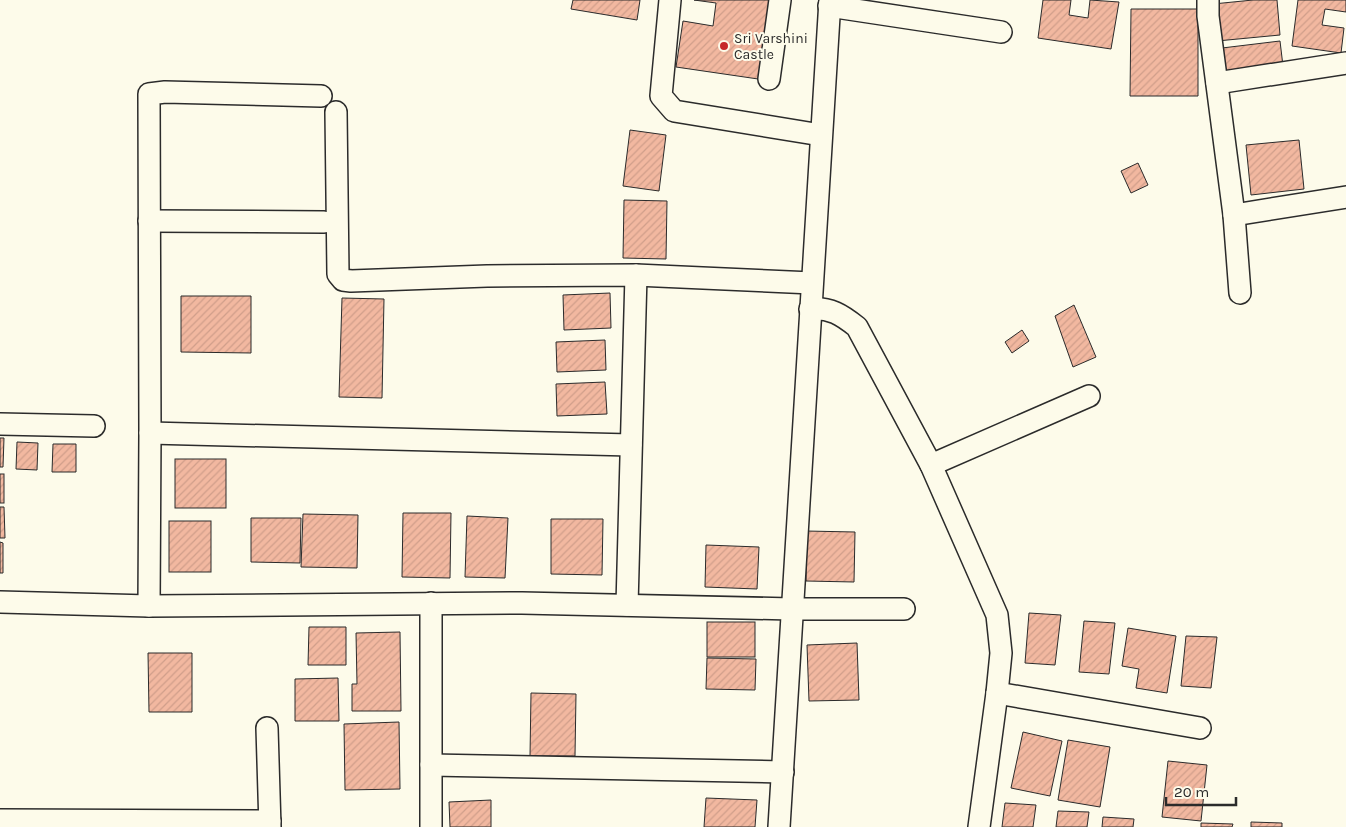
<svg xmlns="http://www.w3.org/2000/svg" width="1346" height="827" font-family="Karla,sans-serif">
  <defs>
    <pattern id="building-hatch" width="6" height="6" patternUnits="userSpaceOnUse" patternTransform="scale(1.25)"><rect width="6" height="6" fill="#f2b8a0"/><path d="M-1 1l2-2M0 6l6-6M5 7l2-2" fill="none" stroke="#d09e8a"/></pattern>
  </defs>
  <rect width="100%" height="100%" fill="#fdfbea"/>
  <g fill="url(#building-hatch)" stroke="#2b2b2b">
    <polygon points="573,0 640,0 637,20 571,9"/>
    <polygon points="694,0 777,0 765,80 676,67 683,21 713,26 716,3"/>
    <polygon points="1043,0 1071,0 1069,15 1088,18 1090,0 1119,2 1111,49 1038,38"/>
    <polygon points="1253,0 1277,0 1280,35 1217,41 1213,4"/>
    <polygon points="1298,0 1346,0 1346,12 1325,9 1322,25 1344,28 1341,53 1292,46"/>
    <polygon points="1131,9 1198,9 1198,96 1130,96"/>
    <polygon points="1280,41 1283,66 1225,73 1222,48"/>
    <polygon points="630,130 666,135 659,191 623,186"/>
    <polygon points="1299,140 1304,189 1251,195 1246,145"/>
    <polygon points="1138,163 1148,185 1131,193 1121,171"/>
    <polygon points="624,200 667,201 666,259 623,258"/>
    <polygon points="610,293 611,328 564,330 563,295"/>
    <polygon points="181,296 251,296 251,353 181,352"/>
    <polygon points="342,298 384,299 382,398 339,397"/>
    <polygon points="1074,305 1096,357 1073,367 1055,316"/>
    <polygon points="1022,330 1029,341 1012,353 1005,342"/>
    <polygon points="605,340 606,370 557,372 556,342"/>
    <polygon points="605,382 607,414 557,416 556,384"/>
    <polygon points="0,438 4,438 3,467 0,467"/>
    <polygon points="17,442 38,443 37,470 16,469"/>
    <polygon points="53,444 76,444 76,472 52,472"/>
    <rect x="175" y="459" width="51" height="49"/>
    <rect x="0" y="474" width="4" height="29"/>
    <polygon points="0,507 4,507 5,538 0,538"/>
    <polygon points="403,513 451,513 450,578 402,577"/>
    <polygon points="303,514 358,515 357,568 301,567"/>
    <polygon points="467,516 508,518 505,578 465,577"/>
    <polygon points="251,518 301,518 300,563 251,562"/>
    <polygon points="551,519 603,519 602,575 551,574"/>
    <rect x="169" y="521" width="42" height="51"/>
    <polygon points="806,531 855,532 854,582 806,581"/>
    <polygon points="0,542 3,543 3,573 0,573"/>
    <polygon points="706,545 759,547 757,589 705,587"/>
    <polygon points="1029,613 1061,615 1055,665 1025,663"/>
    <polygon points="1084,621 1115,623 1109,674 1079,672"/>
    <rect x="707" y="622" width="48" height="35"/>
    <polygon points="309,627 346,627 346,665 308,665"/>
    <polygon points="1128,628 1176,636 1167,693 1136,688 1139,669 1122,666"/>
    <polygon points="400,632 401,711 352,711 352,684 357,684 356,633"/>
    <polygon points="1186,636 1217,637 1211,688 1181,686"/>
    <polygon points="857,643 859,700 809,701 807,645"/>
    <polygon points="148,653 192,653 192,712 149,712"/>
    <polygon points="707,658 756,659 755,690 706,689"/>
    <polygon points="338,678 339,721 295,721 295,679"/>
    <polygon points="531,693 576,694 575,756 530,756"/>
    <polygon points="399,722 400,789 345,790 344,724"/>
    <polygon points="1023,732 1062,741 1050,796 1011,788"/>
    <polygon points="1068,740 1110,747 1100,807 1058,800"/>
    <polygon points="1168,761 1207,765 1201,821 1162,817"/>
    <polygon points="706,798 757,800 755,827 704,827"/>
    <polygon points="491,800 491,827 450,827 449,802"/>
    <polygon points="1005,803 1036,805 1033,827 1002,827"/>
    <polygon points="1058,811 1089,812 1087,827 1056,827"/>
    <polygon points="1103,817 1134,819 1133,827 1102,827"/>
    <polygon points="1251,822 1282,823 1282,827 1251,827"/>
    <polygon points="1201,823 1233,824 1232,827 1201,827"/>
  </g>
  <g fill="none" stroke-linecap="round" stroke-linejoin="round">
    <g stroke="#2b2b2b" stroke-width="24">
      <g id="minor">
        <polyline points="670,0 661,96 674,111 821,135"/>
        <polyline points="1208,0 1208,16 1234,215 1240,293"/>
        <polyline points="829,6 1001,32"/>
        <polyline points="769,79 780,0"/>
        <polyline points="1217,83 1346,63"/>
        <polyline points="336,112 338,274 343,280 351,281 487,276 636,275 812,283"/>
        <polyline points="1234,215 1346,197"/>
        <polyline points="149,221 324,222"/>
        <path d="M810,309C830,307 842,315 857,327L931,465L997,615L1001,653L997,693L979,827"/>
        <polyline points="0,424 94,426"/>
        <polyline points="150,433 631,445"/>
        <polyline points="931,465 1089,396"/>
        <polyline points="0,602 149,606 522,603 792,609 904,609"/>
        <polyline points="431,603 431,827"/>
        <polyline points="627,605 636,275"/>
        <polyline points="149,606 150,433 149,94 165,92 321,96"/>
        <polyline points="997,693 1200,728"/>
        <polyline points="267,728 270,827"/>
        <polyline points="431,765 783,772"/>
        <polyline points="0,820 270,821"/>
        <polyline points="779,827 830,0"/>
      </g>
    </g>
    <use href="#minor" stroke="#fdfbea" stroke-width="21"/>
  </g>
  <circle fill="#c62828" stroke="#fdfbea" stroke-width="2" cx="724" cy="46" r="5"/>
  <g text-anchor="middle" stroke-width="4" stroke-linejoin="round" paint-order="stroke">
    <g font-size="14" fill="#2b2b2b" stroke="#fdfbea" text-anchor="start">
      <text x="734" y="43">Sri Varshini<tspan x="734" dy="16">Castle</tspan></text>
    </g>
  </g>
  <path d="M1166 797v8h70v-8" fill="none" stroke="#2b2b2b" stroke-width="2.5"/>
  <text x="1174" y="797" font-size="15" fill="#2b2b2b" stroke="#fdfbea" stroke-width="4" paint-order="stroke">20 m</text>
</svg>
